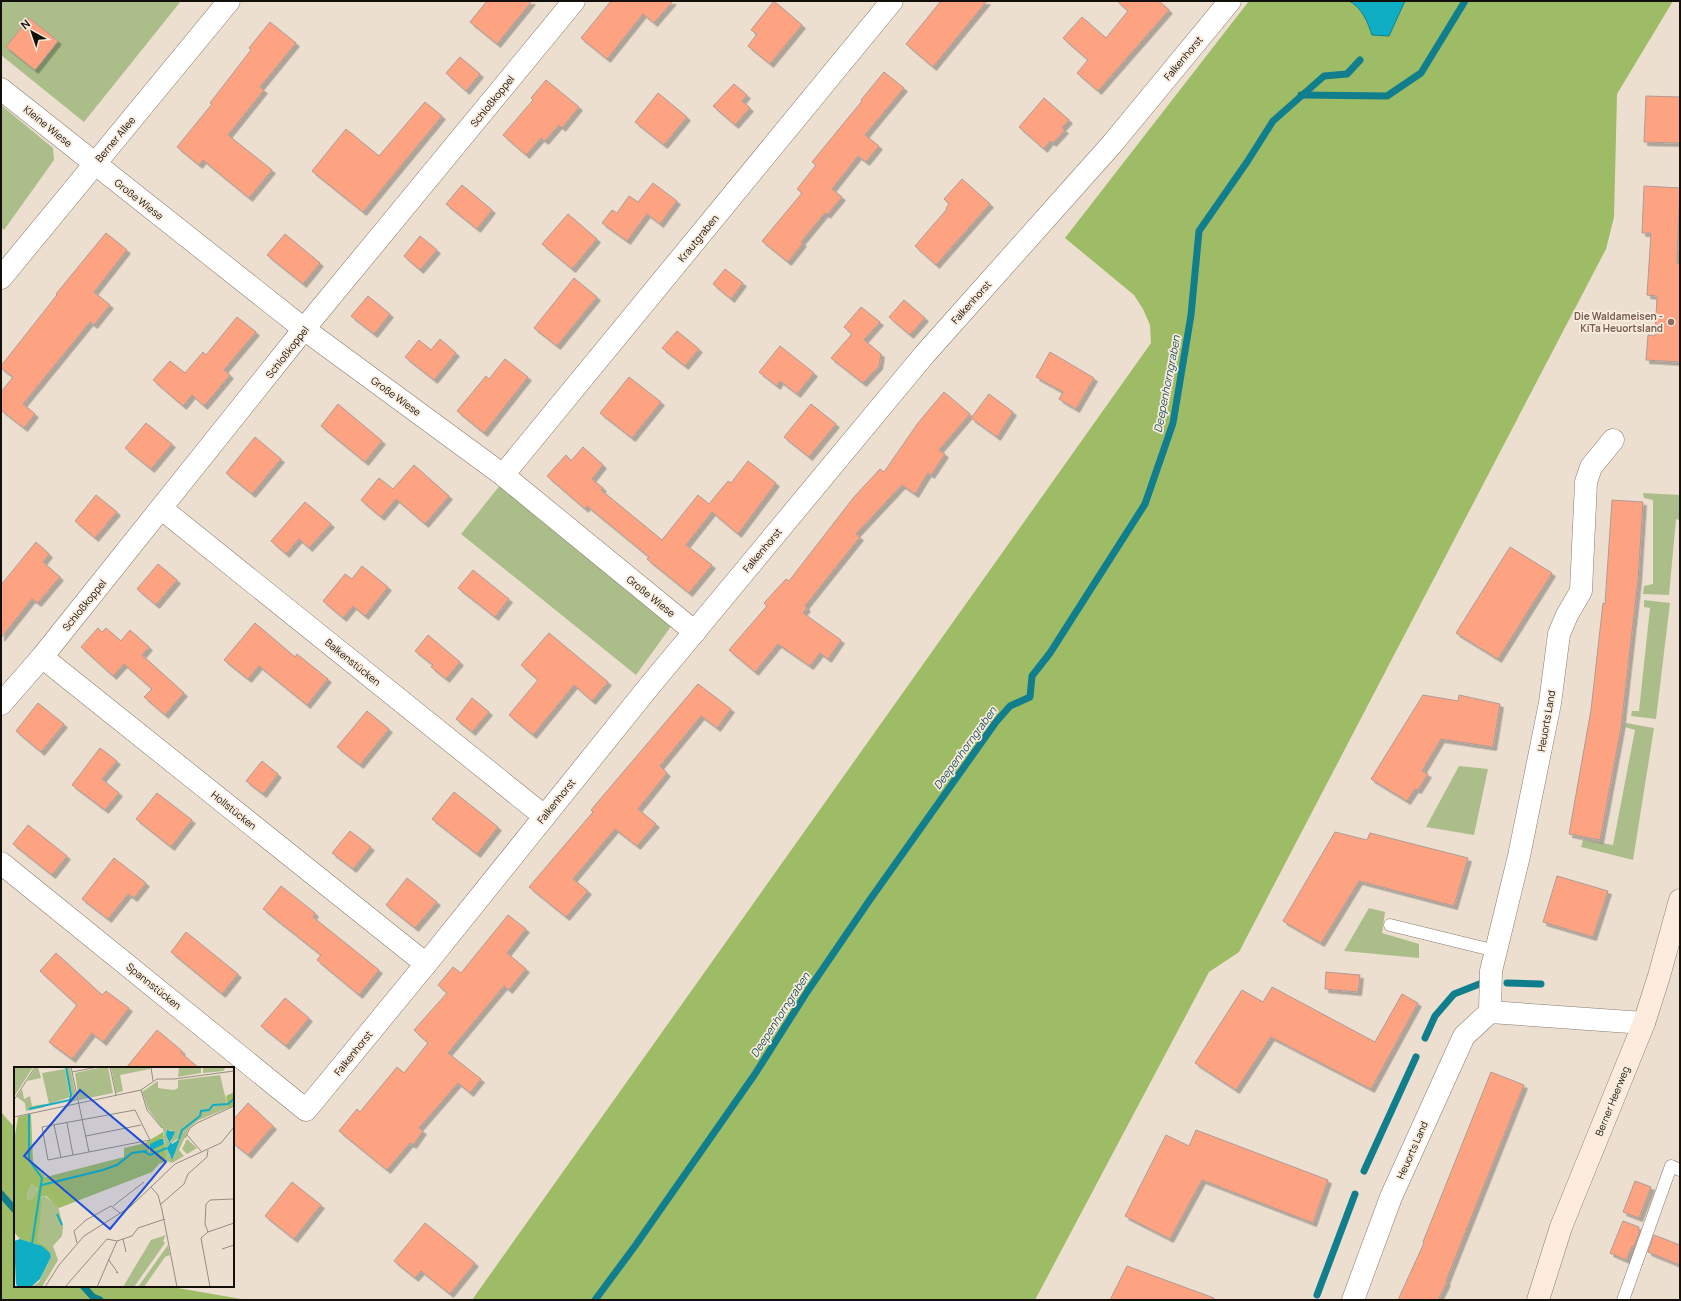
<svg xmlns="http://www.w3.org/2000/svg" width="1681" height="1301" font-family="Manrope,sans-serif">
  <defs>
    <filter id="shadow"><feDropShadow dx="3.5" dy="3.5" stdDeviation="0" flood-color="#0004"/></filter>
  </defs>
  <rect width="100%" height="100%" fill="#ecdfd0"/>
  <g fill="#abbe89">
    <polygon points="1,1 181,1 84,122 1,55"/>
    <polygon points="1,105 53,148 54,160 4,230 1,227"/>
    <polygon points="501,484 672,625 636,675 461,534"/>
    <polygon points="1643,493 1680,495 1679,520 1676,519 1669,595 1643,594 1644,586 1653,584 1653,500 1644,498"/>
    <polygon points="1644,600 1670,603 1656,719 1631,716 1632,711 1639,711 1650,608 1644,607"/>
    <polygon points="1626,723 1654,728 1633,860 1581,847 1583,840 1613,845 1635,730 1625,727"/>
    <polygon points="1459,766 1488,769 1474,835 1426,827"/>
    <polygon points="1369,908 1385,912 1382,933 1419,944 1419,958 1344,951"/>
  </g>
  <g fill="#9ebb65">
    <path d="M1249,1H1349C1362,7 1368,23 1372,35L1389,36L1405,1H1673L1617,94L1614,217L1606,249L1239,952L1209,972L1035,1300H472L1151,343L1150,325L1143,309L1134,295L1065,238Z"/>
    <polygon points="1,1112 15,1128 15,1286 166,1286 247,1300 1,1300"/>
  </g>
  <path fill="#0faec4" stroke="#107e8c" d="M1349,1H1405L1389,36L1372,35C1368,23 1362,7 1349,1Z"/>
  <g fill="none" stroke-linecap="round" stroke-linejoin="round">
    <g stroke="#107e8c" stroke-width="7">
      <polyline points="1301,95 1387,96 1421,73 1465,1"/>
      <polyline points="1507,983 1541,984"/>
      <polyline points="1425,1038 1435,1016 1454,994 1482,983"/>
      <polyline points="1364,1171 1416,1057"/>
      <polyline points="1,1194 15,1210"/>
      <polyline points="83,1286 93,1297 100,1300"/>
      <polyline points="1317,1295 1355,1194"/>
      <polyline points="595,1300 635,1246 755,1074 807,992 869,901 996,722 1010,706 1030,697 1032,676 1050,653 1145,504 1173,423 1191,315 1199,231 1247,162 1273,121 1324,76 1347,74 1360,60"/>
    </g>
  </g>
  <g fill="#fea382" stroke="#ae9b95" filter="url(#shadow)">
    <polygon points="487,1 532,1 497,44 470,22"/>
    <polygon points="611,1 673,1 654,23 643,14 607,59 581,38"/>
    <polygon points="774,1 802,25 770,64 748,46 757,34 751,30"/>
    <polygon points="941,1 987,1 933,67 906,44"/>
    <polygon points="1117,1 1159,1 1169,10 1098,91 1077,73 1088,60 1063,38 1082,17 1106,38 1128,11"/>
    <polygon points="29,18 58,41 35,70 6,47"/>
    <polygon points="270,22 296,43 260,87 264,90 228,135 272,170 249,198 203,160 199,165 177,147 212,104 210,103 251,50 249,48"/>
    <polygon points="460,57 480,74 466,91 446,73"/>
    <polygon points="884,72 904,88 865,135 879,146 866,162 858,156 832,189 842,197 827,215 825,213 801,242 803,243 788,262 762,241 802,193 797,189 816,165 812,162 862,101 861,100"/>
    <polygon points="546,80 579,107 562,128 559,125 545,141 541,138 526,155 503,135 533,100 531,98"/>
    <polygon points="734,84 747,95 742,101 750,108 735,125 713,106"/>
    <polygon points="658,93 687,117 664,145 635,122"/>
    <polygon points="1646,96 1680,97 1680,143 1644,142"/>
    <polygon points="1044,98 1069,120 1062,128 1065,130 1053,143 1050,141 1044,149 1019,127"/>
    <polygon points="425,102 442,116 363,212 312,171 346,129 379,156"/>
    <polygon points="962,179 990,204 936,265 915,246 947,209 946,208 949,204 944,199"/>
    <polygon points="653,183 677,201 660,224 647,214 627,241 602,223 612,210 617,213 629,196 638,202"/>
    <polygon points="462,185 492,210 477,229 446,204"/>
    <polygon points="1644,186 1680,188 1677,263 1680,264 1680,362 1646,360 1648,335 1655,336 1657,296 1647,295 1651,233 1642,233"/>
    <polygon points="568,214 597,239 572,269 542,244"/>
    <polygon points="106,233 127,250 94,292 110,305 94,325 90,322 23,404 35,414 24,428 1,410 1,392 13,377 1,368 1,366 57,295 56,294"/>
    <polygon points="285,234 320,263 303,284 267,255"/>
    <polygon points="420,236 437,250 420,270 404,256"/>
    <polygon points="725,269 743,283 731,299 713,284"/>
    <polygon points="574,278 597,297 557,346 534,328"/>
    <polygon points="368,296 390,314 374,334 351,316"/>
    <polygon points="904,300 925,318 910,335 889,317"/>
    <polygon points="861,307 880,322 864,340 881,354 879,366 863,383 831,358 852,334 844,327"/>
    <polygon points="237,317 256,332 224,370 230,375 204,406 192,395 183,406 153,380 170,361 185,373 203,352 206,355"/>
    <polygon points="677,331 699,349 685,366 662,348"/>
    <polygon points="440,339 456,353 434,380 405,357 419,340 431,350"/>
    <polygon points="780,346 814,373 797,394 780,381 777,386 759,372"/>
    <polygon points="1050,352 1094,378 1076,409 1059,399 1063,392 1036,377"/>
    <polygon points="505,359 528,377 484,433 457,411 486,376 489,379"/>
    <polygon points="629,377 661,402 632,438 600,413"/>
    <polygon points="944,392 970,414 939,450 945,454 931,475 928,473 915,494 902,485 856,534 860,537 805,606 807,608 803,613 841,640 828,659 820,653 810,666 778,644 755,672 729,650 767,606 764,603 786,579 789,581 854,497 880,469 884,472 918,423"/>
    <polygon points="989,394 1013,412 997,437 971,418"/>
    <polygon points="338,404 382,441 365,462 321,426"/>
    <polygon points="811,404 836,424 809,457 784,437"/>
    <polygon points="146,423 172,444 151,469 125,448"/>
    <polygon points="255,437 281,459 252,494 226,473"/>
    <polygon points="583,447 603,465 592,479 603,488 601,490 662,540 698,495 709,504 728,481 731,483 748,461 776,483 738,534 712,512 686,545 712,565 689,593 647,559 649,557 587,506 585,509 547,476 566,455 571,461"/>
    <polygon points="414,465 449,496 425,524 396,499 381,517 361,500 379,478 393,489"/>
    <polygon points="96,495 117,512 95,538 75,521"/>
    <polygon points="1612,500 1643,502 1638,579 1621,728 1600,840 1569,834 1591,710 1603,603 1605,604"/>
    <polygon points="305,502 331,524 309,548 299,539 286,554 271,541"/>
    <polygon points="36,542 49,554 43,562 60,577 38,603 32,599 1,638 1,585"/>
    <polygon points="1510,547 1552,573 1498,659 1456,633"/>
    <polygon points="158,564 177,580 156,605 137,589"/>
    <polygon points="362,566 388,587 365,616 353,606 343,618 323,601 345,574 352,579"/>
    <polygon points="473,570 509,599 495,617 458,588"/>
    <polygon points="255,623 295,657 297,654 328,679 307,705 259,666 248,679 224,660"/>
    <polygon points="98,628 102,632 106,628 121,641 130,630 149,647 142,655 184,693 165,715 144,697 152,689 124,664 113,676 81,647"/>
    <polygon points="549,633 608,682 592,701 574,685 533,735 509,715 538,680 521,665"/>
    <polygon points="428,635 460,662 446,679 431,667 433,665 415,651"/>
    <polygon points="698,684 731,709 717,728 701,716 660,766 667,773 638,809 656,824 637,846 615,829 573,879 588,891 566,917 529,887 593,812 591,810"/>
    <polygon points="1423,695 1458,701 1459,695 1500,704 1493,747 1441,739 1422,771 1428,774 1418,790 1415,789 1407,801 1371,779"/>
    <polygon points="472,698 489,712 472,732 456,719"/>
    <polygon points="38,703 64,724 41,752 16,731"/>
    <polygon points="367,711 389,729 360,765 337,747"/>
    <polygon points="100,748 117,761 102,779 119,793 105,810 72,785"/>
    <polygon points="262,761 278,774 263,794 246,781"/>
    <polygon points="454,792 498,827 477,854 432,819"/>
    <polygon points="157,793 192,820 171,847 136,819"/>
    <polygon points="28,825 67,856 52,875 13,844"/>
    <polygon points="350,831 371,847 353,869 332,853"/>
    <polygon points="1335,832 1367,840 1370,833 1468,858 1454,906 1359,881 1321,943 1283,921"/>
    <polygon points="114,858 146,883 134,898 128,894 108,919 82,899"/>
    <polygon points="1557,876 1608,891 1593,937 1543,922"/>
    <polygon points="407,878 437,902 415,928 386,905"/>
    <polygon points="281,886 315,913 313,917 379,970 359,995 317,960 321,955 263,909"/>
    <polygon points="508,915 526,929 507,953 526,969 509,990 504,986 448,1053 481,1079 470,1093 458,1083 419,1128 423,1131 413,1145 410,1143 387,1170 339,1131 357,1109 360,1112 397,1067 404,1073 428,1043 414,1030 447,993 438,985 453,967 461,973"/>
    <polygon points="186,932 238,974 222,994 171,952"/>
    <polygon points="56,953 102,995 106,991 129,1008 103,1042 92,1033 72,1059 49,1042 77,1005 40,971"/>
    <polygon points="1326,972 1360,975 1358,992 1325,989"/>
    <polygon points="1272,987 1375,1042 1402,994 1418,1003 1371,1089 1271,1037 1236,1090 1195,1063 1242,990 1263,1002"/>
    <polygon points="285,998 309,1018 286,1046 261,1026"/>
    <polygon points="157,1030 182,1051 181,1053 199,1068 126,1068"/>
    <polygon points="1491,1072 1524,1085 1446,1281 1447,1282 1438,1300 1398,1300 1424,1243 1423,1242"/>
    <polygon points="248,1103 273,1126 248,1155 233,1143 233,1120"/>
    <polygon points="1196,1130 1328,1180 1313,1223 1202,1180 1170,1239 1125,1216 1166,1135 1189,1146"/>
    <polygon points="1635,1181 1651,1187 1639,1218 1623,1212"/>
    <polygon points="292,1182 321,1205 294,1239 265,1216"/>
    <polygon points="1623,1221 1639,1227 1638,1229 1640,1230 1634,1247 1632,1246 1626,1260 1610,1253"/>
    <polygon points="425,1223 475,1263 450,1294 421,1271 415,1278 394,1261"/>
    <polygon points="1654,1235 1680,1245 1680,1265 1648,1252"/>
    <polygon points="1127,1266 1214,1298 1214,1300 1110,1300"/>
  </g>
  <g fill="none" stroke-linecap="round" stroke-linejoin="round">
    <g stroke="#877c6e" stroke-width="13">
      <g id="service">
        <polyline points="1390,925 1496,951"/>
        <polyline points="1623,1300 1671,1166 1680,1170"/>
      </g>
    </g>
    <g stroke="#877c6e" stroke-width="23">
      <g id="minor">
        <polyline points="1,89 304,329 503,475 695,632"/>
        <polyline points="503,475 892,1"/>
        <polyline points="162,509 544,816"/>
        <polyline points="42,657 426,964"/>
        <polyline points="1,704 42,657 304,329 574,1"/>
        <polyline points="1,863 306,1110 426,964 647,689 924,355 1112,144 1230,1"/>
        <polyline points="1490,1012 1491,971 1519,856 1550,703 1559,634 1567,615 1581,591 1586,482 1591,467 1613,440"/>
        <polyline points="1353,1300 1391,1197 1464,1036 1490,1012 1644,1023"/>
      </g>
    </g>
    <g stroke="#877c6e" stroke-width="23">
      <polyline id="tertiary" points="1,278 229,1"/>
    </g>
    <g stroke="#877c6e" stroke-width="23">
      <polyline id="secondary" points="1538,1300 1561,1227 1644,1023 1659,976 1680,900"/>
    </g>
    <use href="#service" stroke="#fff" stroke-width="12"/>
    <use href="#minor" stroke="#fff" stroke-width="22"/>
    <use href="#tertiary" stroke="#fff" stroke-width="22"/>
    <use href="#secondary" stroke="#fdebde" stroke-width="22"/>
  </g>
  <circle fill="#8d6e63" stroke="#f9ecdd" stroke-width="1.5" cx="1671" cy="322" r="4"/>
  <g text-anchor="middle" stroke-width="3.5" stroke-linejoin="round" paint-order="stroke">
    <g font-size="10" fill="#130f0a" stroke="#f9ecdd">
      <text transform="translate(1183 58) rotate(-50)" y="4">Falkenhorst</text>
      <text transform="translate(492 101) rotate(-51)" y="4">Schloßkoppel</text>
      <text transform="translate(48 126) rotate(39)" y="4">Kleine Wiese</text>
      <text transform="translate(115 139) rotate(-50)" y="4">Berner Allee</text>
      <text transform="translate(139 199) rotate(38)" y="4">Große Wiese</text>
      <text transform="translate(698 238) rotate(-51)" y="4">Krautgraben</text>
      <text transform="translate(971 302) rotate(-48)" y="4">Falkenhorst</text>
      <text transform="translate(287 352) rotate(-52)" y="4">Schloßkoppel</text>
      <text transform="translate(396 396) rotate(36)" y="4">Große Wiese</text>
      <text transform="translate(762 550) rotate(-50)" y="4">Falkenhorst</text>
      <text transform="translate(651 596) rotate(39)" y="4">Große Wiese</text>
      <text transform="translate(84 605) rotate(-51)" y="4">Schloßkoppel</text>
      <text transform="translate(353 662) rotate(39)" y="4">Balkenstücken</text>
      <text transform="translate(1546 721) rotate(-80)" y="4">Heuorts Land</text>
      <text transform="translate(556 801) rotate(-51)" y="4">Falkenhorst</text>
      <text transform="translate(234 810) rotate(39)" y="4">Hollstücken</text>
      <text transform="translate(154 986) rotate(39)" y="4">Spannstücken</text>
      <text transform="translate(353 1053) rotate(-51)" y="4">Falkenhorst</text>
      <text transform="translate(1612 1101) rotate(-68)" y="4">Berner Heerweg</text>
      <text transform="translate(1412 1150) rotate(-66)" y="4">Heuorts Land</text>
    </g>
    <g font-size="10" font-weight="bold" fill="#785e54" stroke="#f9ecdd" text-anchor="end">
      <text x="1663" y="320">Die Waldameisen -<tspan x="1663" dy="12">KiTa Heuortsland</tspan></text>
    </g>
    <g font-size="11" font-style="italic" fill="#1c545d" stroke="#f9ecdd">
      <text transform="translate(1167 384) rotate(-79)" y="4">Deepenhorngraben</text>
      <text transform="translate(965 748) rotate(-54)" y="4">Deepenhorngraben</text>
      <text transform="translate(780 1015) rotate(-57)" y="4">Deepenhorngraben</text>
    </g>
  </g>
  <g transform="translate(14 1067)">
    <rect width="220" height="220" fill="#ecdfd0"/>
    <path d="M0,0H19L0,30ZM22,0H24L27,11L13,14ZM52,0H56L63,33L57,35L58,28ZM89,0H94L99,26L65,33L61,6ZM97,0H136V2L106,8L109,24L102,26ZM165,0H187V6L164,10ZM189,0H212L209,4L189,6ZM51,2L56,30L35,37L28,6ZM206,8L214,41L185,53L175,61L165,83L170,89L158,96L153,94L149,62L134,42L128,25L144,14V21L160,23L164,21V13ZM153,63H158L157,77L163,72L159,91L155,88L156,77L152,68ZM8,22L10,32L16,29L18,39L31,37V40L12,44L11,36L3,30ZM173,72L183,81L173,87L168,82ZM18,117L24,120L18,134H13L14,123ZM29,128L44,139L49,159L48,169L39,179L44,193L28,220H17L25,215L37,190L34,181L24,174L26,137ZM152,168L149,174L151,176L120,220H109L137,173ZM154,178L156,188L151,190L130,220H124Z" fill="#abbe89" fill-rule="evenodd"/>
    <path d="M220,25V39L214,41L212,29ZM17,47L19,95L32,110L110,90V81L131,76L149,65L153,94L145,97L138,105L45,141L32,129H28L24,174L34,181L36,186L25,178L6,172L0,165V74L4,50ZM148,71L150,75L147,78L135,84L136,79ZM18,117L24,121L18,133L13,134L14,123Z" fill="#9ebb65" fill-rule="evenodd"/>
    <path d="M153,63L161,65L156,75L158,77L166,72L158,93L153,81L156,77L152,68ZM146,72H149L150,77L136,84V77ZM6,172L28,179L36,186L37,190L26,212L17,220H4L2,217L0,174Z" fill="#0faec4"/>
    <path fill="none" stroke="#0faec4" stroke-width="2" d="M15,42L56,33L57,28L52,0M15,47V93L28,111L18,177M165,72L168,63L186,49L187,44L195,43L199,38L214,37L220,32M129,84L136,88L153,81M28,118L89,103L103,98L118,86L133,84M43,147L48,158"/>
    <path fill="none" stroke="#958c81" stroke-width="1" d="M57,0L75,85M96,0L102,28M137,0L139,14M58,5L84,0M127,23L133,43L148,61M0,33L21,0M121,43L136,73L34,93L28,60ZM0,50L127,23L143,12H160L220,4M53,56L59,88M40,58L47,91M173,68L187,84M72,69L127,58M171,71L176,61L183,56L220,39M137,120L144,128L148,143L163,220M147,137L170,117L174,107L193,90L194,83M99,139L130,115M194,165L191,157L192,137L196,133L220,132M109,172L112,185M103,174L118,169L124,161L151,152M63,176L60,164L72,153L97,139L106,146M208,182L220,178M94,192L104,206L102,205M31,220L45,198L70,169L116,140L161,97L207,76L220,60M51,220L93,172L103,174M83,220L103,174M196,220L187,171L194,165L220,156"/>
    <path fill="#1d4ed8" fill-opacity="0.15" stroke="#1d4ed8" stroke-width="2" d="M66,23L152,95L96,162L10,89Z"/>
    <rect width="220" height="220" fill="none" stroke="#130f0a" stroke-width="2"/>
  </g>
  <rect width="1681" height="1301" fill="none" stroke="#130f0a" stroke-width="4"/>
  <g transform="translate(32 32) rotate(320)" stroke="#f9ecdd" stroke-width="3" paint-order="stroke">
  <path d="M0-3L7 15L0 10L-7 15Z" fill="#130f0a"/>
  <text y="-6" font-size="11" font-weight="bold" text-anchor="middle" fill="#130f0a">N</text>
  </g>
</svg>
